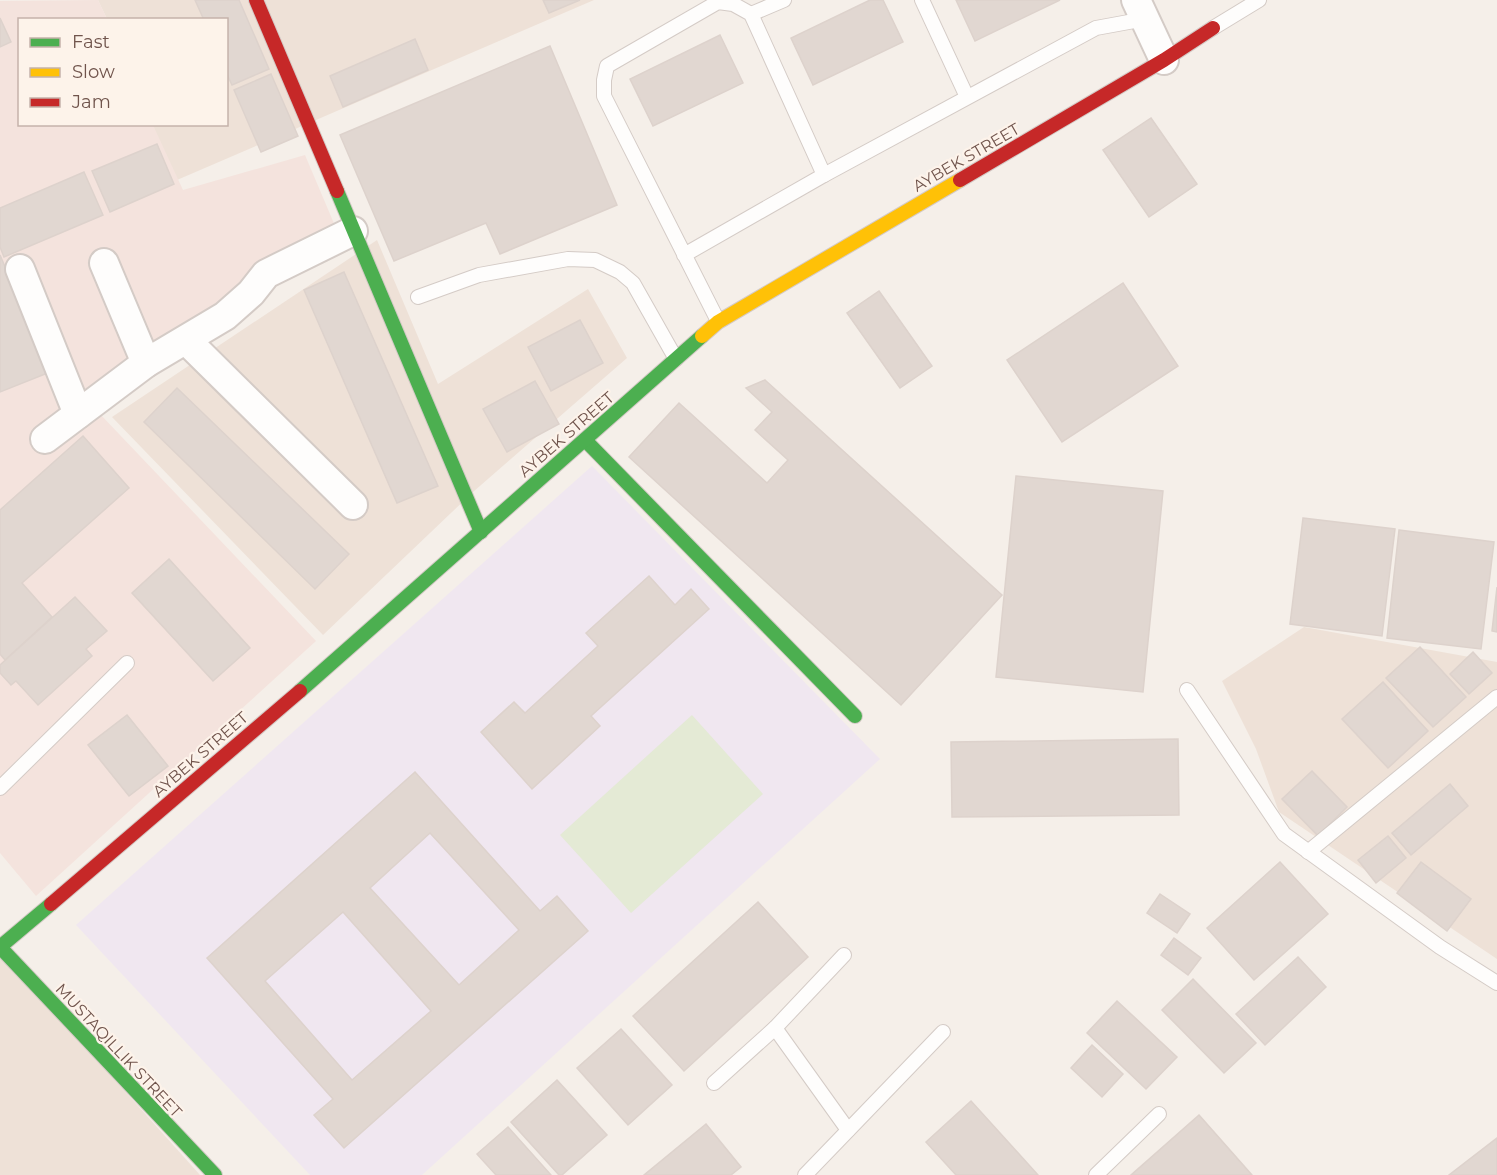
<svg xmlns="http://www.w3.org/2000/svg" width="1497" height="1175" font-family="Montserrat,sans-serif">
  <rect width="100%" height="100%" fill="#f5efe9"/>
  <g fill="#eee1d7">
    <polygon points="98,0 594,0 177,180 152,125 226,124 226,20 107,19"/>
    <polygon points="377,240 438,384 588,289 627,358 473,492 323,635 112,417"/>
    <polygon points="1304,627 1497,662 1497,959 1279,812 1256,749 1222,681"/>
    <polygon points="0,952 200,1175 0,1175"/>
  </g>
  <polygon fill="#f4e3dd" points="98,0 107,19 20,20 20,124 153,125 183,190 305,155 341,240 100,414 316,641 36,896 0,853 0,1"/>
  <polygon fill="#f0e7f0" points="592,466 880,759 422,1175 310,1175 76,925"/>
  <polygon fill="#e4ead5" points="692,715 763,794 631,913 560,835"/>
  <g fill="#e1d7d1" stroke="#ddd2cc" stroke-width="1.5" fill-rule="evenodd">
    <polygon points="195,0 239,0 269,69 232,85 226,72 226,20 204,20"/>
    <polygon points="543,0 580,0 549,13"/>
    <polygon points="870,0 883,0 903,42 813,85 791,38"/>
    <polygon points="956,0 1060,0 975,41"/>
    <polygon points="0,18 11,42 0,47"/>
    <polygon points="720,35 743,83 653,126 630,79"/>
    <polygon points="415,39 428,70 343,107 330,76"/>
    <polygon points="550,46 617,205 500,254 486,223 394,261 340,135"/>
    <polygon points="271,74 298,136 261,152 234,90"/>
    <polygon points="1151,118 1197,184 1149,217 1103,150"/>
    <polygon points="157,144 174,184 110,212 92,171"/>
    <polygon points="84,172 103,215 4,257 0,247 0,208"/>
    <polygon points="0,255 50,372 0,392"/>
    <polygon points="344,272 438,486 397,503 304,290"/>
    <polygon points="1123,283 1178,366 1062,442 1007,360"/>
    <polygon points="879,291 932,366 900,388 847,313"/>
    <polygon points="580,320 603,363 551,391 528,347"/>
    <polygon points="765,380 1002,595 901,705 629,457 679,403 767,483 788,460 755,430 772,412 746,388"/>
    <polygon points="535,381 559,424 507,452 483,409"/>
    <polygon points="177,388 349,554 315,589 144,422"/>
    <polygon points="83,436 129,488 22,583 52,617 5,660 0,654 0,510"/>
    <polygon points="1016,476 1163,491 1143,692 996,677"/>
    <polygon points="1303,518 1395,529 1382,636 1290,624"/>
    <polygon points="1399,530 1494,542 1481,649 1387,638"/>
    <polygon points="169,559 250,648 213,681 132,593"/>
    <polygon points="649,576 675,605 691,589 709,609 591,716 600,726 532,789 481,732 514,702 525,713 598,646 586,633"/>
    <polygon points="1497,587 1497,632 1492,631"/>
    <polygon points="75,597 107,631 86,649 92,656 38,705 16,681 11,685 0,673 0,665"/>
    <polygon points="1420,647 1466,697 1433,727 1386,678"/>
    <polygon points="1473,652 1492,673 1469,694 1450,674"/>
    <polygon points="1383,682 1428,731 1388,768 1342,719"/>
    <polygon points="127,715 168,766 129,796 88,745"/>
    <polygon points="1178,739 1179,815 952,817 951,742"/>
    <polygon points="1312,771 1347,807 1318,836 1282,799"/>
    <path d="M415,772L540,911L557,896L588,931L344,1148L314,1115L333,1099L207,958ZM430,833L519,930L459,985L370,888ZM343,912L431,1011L352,1080L265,981Z"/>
    <polygon points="1450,784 1468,806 1411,855 1392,833"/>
    <polygon points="1388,836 1406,858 1376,883 1358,860"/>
    <polygon points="1280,862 1328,914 1254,980 1207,928"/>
    <polygon points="1421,862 1471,899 1447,931 1397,893"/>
    <polygon points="1160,894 1190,914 1177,933 1147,913"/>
    <polygon points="758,902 808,957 684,1071 633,1016"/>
    <polygon points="1174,938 1201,958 1188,975 1161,955"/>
    <polygon points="1298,957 1326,987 1265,1045 1236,1014"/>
    <polygon points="1193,979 1256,1043 1224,1073 1162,1010"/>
    <polygon points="1117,1001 1177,1057 1146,1089 1087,1033"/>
    <polygon points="621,1029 672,1085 628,1125 577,1068"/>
    <polygon points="1092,1045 1123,1074 1102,1097 1071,1068"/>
    <polygon points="557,1080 607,1135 562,1175 559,1175 511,1122"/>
    <polygon points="971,1101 1038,1175 956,1175 926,1142"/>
    <polygon points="1199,1115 1252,1175 1131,1175"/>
    <polygon points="706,1124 741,1167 731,1175 644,1175"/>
    <polygon points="508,1127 551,1175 496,1175 477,1154"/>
    <polygon points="1497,1138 1497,1175 1449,1175"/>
  </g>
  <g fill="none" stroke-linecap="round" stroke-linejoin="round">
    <g stroke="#d4cbc6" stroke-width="16">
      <g id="lane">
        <polyline points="922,0 967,97"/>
        <polyline points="751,14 784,0"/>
        <polyline points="1213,28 1259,0"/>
        <polyline points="824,175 1096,28 1145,19"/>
        <polyline points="684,255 824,175 751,14 733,4 718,2 607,66 604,80 604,96 718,321"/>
        <polyline points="418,297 479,275 568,259 595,260 620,272 633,283 676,359"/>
        <polyline points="1187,690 1284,834 1440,947 1497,983"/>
        <polyline points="0,788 127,663"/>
        <polyline points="1308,852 1497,697"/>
        <polyline points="775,1028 848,1130"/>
        <polyline points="714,1083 775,1028 844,955"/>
        <polyline points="805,1175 943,1032"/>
        <polyline points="1096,1175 1159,1114"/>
      </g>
    </g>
    <g stroke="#d4cbc6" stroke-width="32">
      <g id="street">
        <polyline points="1136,0 1164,60"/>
        <polyline points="104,263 146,363"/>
        <polyline points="20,269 78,414"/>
        <polyline points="186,340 353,505"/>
        <polyline points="45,439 146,363 225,316 251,293 266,274 353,231"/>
      </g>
    </g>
    <g stroke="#d4cac6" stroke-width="16">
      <g id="fast">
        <polyline points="337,191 481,532"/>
        <polyline points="585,440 855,716"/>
        <polyline points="300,691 702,336"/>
        <polyline points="51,904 0,947 215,1175"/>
      </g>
    </g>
    <g stroke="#d4cac6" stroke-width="16">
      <polyline id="slow" points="702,336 718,322 960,180"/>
    </g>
    <g stroke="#d4cac6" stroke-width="16">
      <g id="jam">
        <polyline points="256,0 337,191"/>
        <polyline points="960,180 1164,60 1213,28"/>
        <polyline points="51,904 300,691"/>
      </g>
    </g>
    <use href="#lane" stroke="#fefdfc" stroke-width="14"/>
    <use href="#street" stroke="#fefdfc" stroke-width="28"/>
    <use href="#fast" stroke="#4caf50" stroke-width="14"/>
    <use href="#slow" stroke="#ffc107" stroke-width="14"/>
    <use href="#jam" stroke="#c62828" stroke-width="14"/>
  </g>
  <g text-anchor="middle" stroke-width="4.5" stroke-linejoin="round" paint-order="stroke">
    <g font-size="16" fill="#70544c" stroke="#fdf3ea">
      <text transform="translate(966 157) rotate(-30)" y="6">AYBEK STREET</text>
      <text transform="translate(566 434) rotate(-41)" y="6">AYBEK STREET</text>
      <text transform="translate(200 754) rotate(-41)" y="6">AYBEK STREET</text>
      <text transform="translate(119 1050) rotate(47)" y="6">MUSTAQILLIK STREET</text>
    </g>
  </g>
  <rect x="18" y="18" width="210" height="108" fill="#fdf3ea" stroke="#c5b3ab" stroke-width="1.5"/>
  <rect x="30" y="38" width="30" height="9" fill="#4caf50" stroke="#c5b3ab" stroke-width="1.5"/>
  <text x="72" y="48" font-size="18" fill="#70544c">Fast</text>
  <rect x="30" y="68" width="30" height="9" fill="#ffc107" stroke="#c5b3ab" stroke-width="1.5"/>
  <text x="72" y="78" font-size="18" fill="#70544c">Slow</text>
  <rect x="30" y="98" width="30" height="9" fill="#c62828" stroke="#c5b3ab" stroke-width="1.5"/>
  <text x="72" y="108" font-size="18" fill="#70544c">Jam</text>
</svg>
